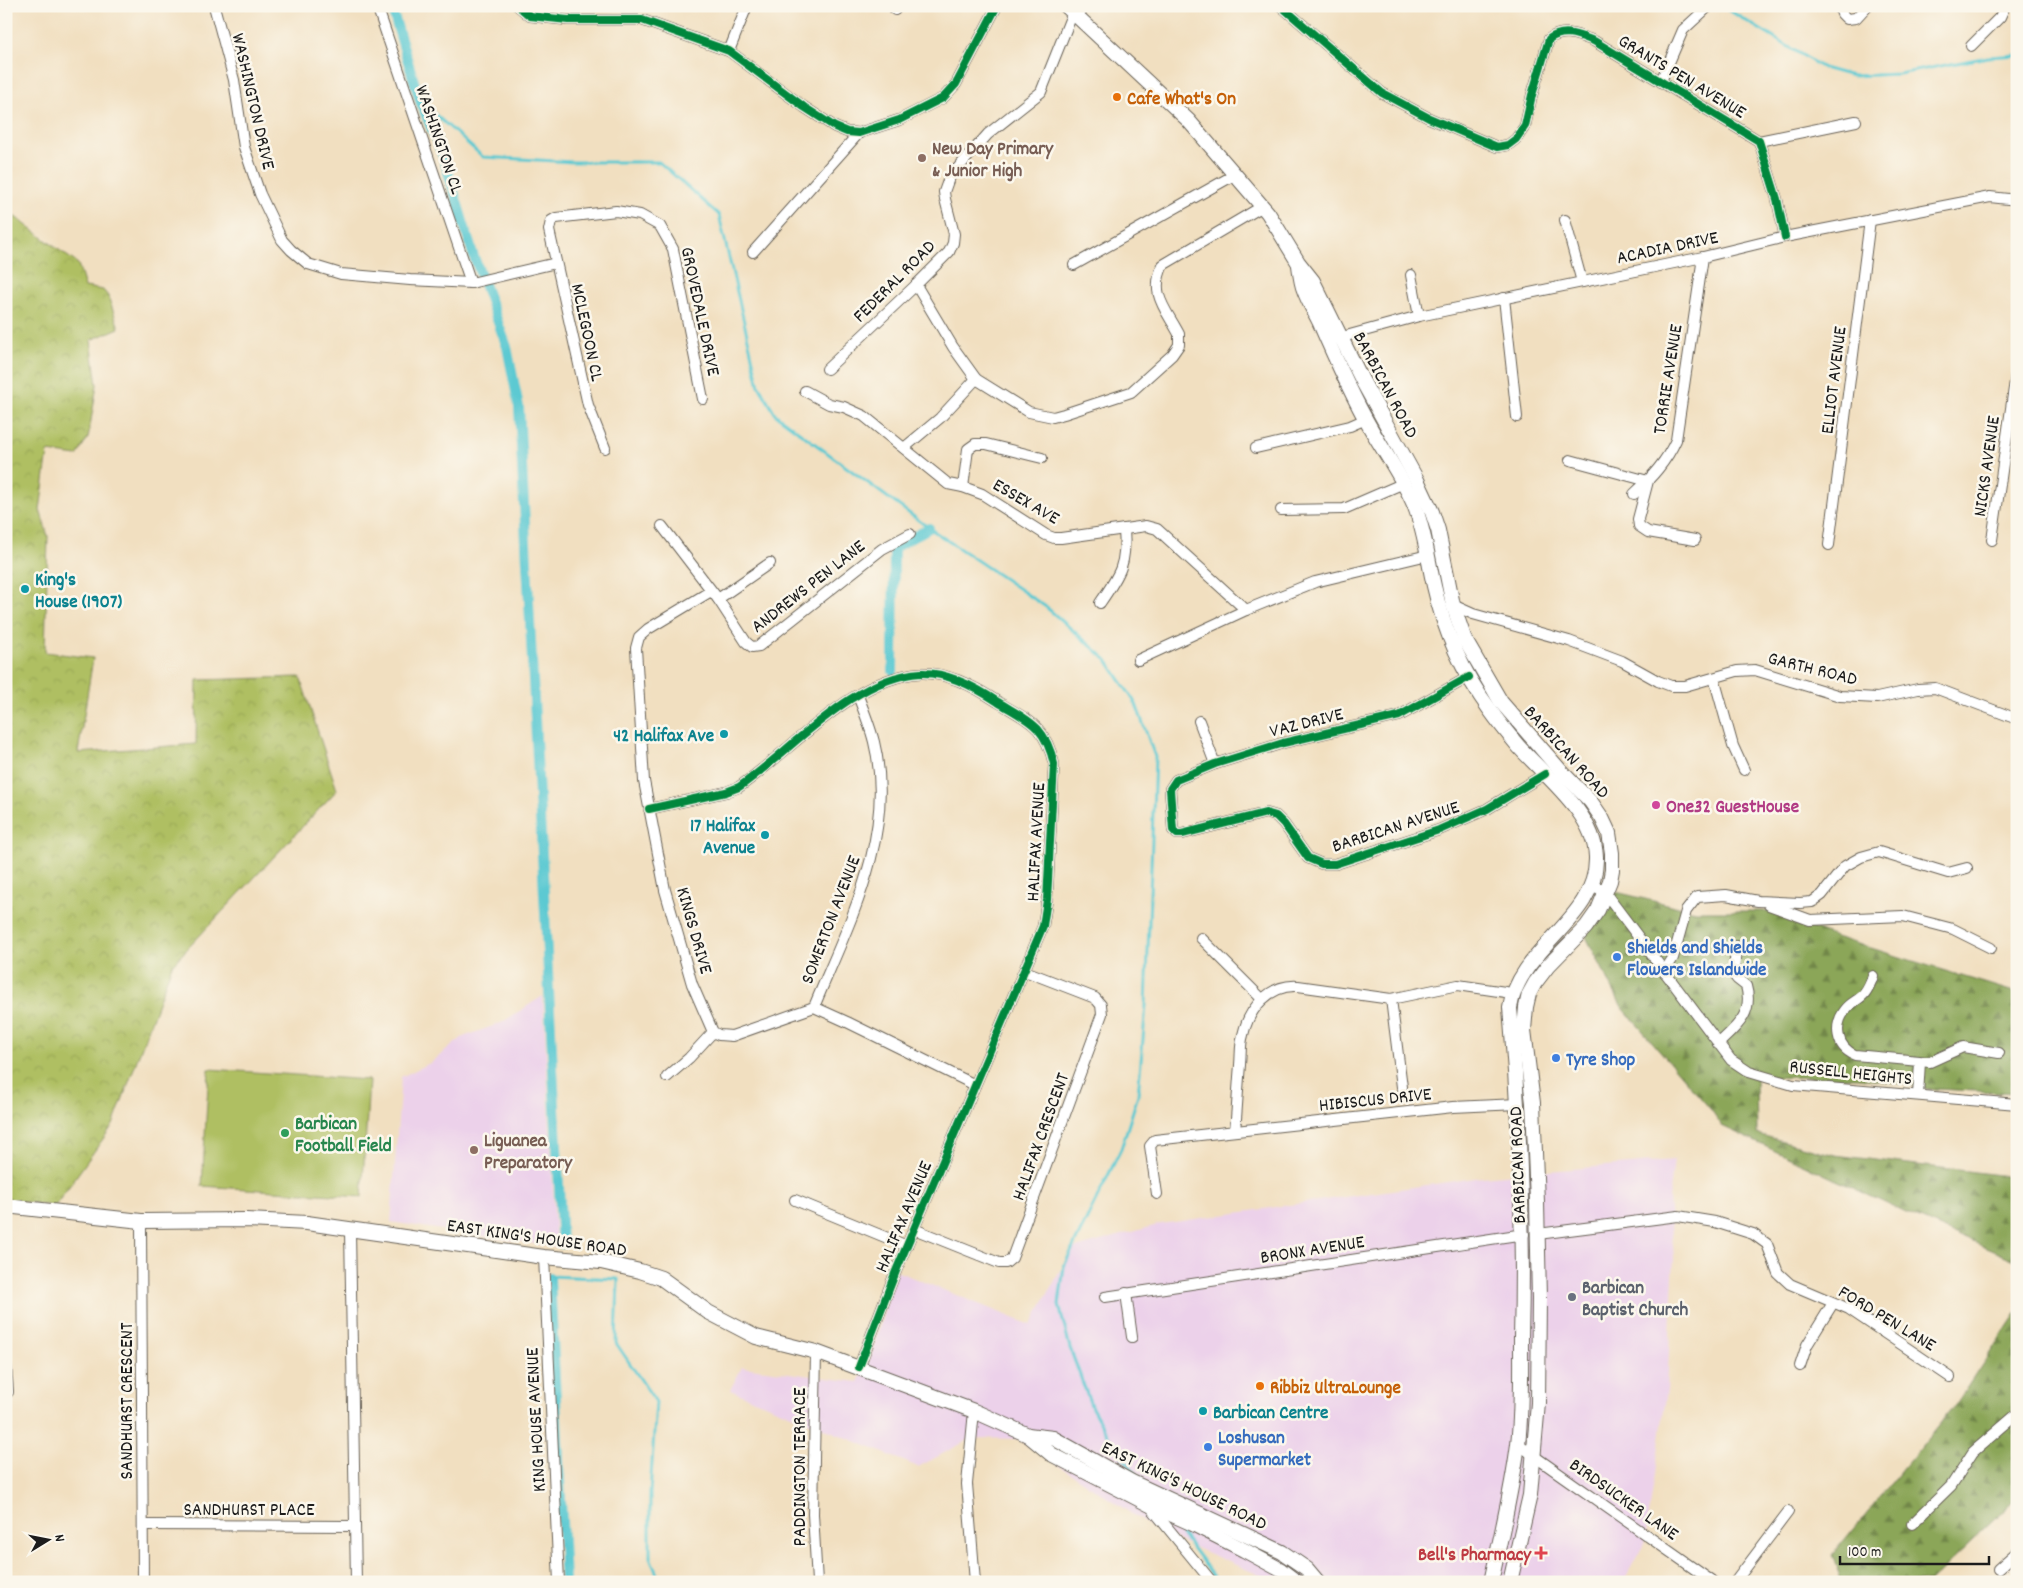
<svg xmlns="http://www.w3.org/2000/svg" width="2023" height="1588" font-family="Dekko,sans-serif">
  <defs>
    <pattern id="forest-firs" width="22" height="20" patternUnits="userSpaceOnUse" patternTransform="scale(1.25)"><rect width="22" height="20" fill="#8ba658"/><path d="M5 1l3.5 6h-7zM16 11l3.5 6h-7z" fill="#718648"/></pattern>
    <pattern id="park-crowns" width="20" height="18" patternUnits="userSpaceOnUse" patternTransform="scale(1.25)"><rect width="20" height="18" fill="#afbf62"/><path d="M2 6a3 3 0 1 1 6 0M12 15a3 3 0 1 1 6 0" fill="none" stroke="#96a454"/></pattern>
  </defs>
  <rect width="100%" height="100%" fill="#fbf7ec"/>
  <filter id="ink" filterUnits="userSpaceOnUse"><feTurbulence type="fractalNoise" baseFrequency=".02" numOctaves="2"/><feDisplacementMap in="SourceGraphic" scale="10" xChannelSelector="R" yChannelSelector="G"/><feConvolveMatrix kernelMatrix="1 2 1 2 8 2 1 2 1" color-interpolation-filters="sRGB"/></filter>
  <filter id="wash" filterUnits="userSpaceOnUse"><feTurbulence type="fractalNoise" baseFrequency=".0096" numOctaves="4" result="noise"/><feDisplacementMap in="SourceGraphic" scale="20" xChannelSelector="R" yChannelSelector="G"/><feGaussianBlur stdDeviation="1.12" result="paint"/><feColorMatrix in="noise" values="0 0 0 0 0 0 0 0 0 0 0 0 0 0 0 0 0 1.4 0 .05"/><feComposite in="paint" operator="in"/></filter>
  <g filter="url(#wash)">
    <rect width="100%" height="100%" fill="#f1dfc0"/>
    <g fill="#ecd1ea">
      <polygon points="543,996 556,1247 391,1222 401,1077 432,1062 463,1037 501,1023"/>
      <polygon points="1674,1160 1669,1199 1674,1258 1667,1390 1645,1542 1623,1582 1276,1582 1161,1533 1018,1439 972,1438 918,1467 730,1390 742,1367 858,1382 871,1356 896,1271 1031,1325 1072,1249 1161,1224 1482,1177"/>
    </g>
    <g fill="url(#forest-firs)" stroke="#54613a">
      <polygon points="1612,891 1695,911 1770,911 1832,936 2017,993 2017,1093 1935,1089 1858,1078 1756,1077 1757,1134 1835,1155 2016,1177 2017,1261 1906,1213 1722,1126 1712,1111 1622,1007 1586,937"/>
      <polygon points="2017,1312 2017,1498 1929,1582 1842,1582 1832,1555 1956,1404"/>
    </g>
    <polygon fill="url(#park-crowns)" stroke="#666e3f" points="6,210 78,264 85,287 103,290 108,296 119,328 91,340 97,385 88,438 77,456 48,452 40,510 48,536 45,652 93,658 78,753 196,744 197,680 300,677 337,790 172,965 113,1125 55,1206 6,1199"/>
    <polygon fill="#afbf62" stroke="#666e3f" points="209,1069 369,1080 362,1197 202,1186"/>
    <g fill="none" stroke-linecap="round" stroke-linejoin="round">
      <g stroke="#5cc9d2" stroke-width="3">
        <polyline points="1722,6 1823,68 1852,76 1899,74 1988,57 2017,55"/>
        <polyline points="420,101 483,157 573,162 659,162 719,215 759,386 776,415 929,528 1046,607 1107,660 1136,704 1155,757 1146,1005 1138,1095 1121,1149 1064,1266 1059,1305 1070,1348 1092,1408 1111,1442 1141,1480"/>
        <polyline points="550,1276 618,1279 616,1343 656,1402 650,1493 650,1557 660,1582"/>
        <polyline points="1172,1521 1218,1582"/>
      </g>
      <g stroke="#5cc9d2" stroke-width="10">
        <polyline points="391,6 420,101 443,156 473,254 507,347 519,407 562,1244"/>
        <polyline points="893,671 894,548 929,528"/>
        <polyline points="550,1278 565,1582"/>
      </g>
    </g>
  </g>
  <g filter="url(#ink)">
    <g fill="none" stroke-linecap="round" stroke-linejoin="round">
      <g stroke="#676055" stroke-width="12">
        <g id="street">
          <polyline points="214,6 234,80 244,147 260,194 282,240 291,250 308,264 341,274 410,280 471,283 556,263"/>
          <polyline points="377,6 471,283"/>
          <polyline points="518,6 530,16 568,20 642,20 729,51 804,107 835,127 847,132 859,133 899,120 943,98 956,84 997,6"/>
          <path d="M1281,6L1382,93L1429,118L1497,147L1508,145L1516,139L1525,126L1532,95L1549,39C1564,28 1578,35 1594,41L1759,141L1777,199L1785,237"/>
          <polyline points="1839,6 1842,14 1847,19 1856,18 1867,6"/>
          <polyline points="895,10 897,6"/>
          <polyline points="1971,46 2000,17 2005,6"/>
          <polyline points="729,51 747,6"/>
          <polyline points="1661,81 1683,30 1709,6"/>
          <polyline points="1759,141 1856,121"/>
          <polyline points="1565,220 1582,282"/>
          <polyline points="753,252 859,133"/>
          <polyline points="1074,265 1236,174"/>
          <polyline points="1411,275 1419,316"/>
          <path d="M916,285L953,347L976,379L1029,412L1053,417L1064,414L1131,392L1172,355L1179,345V334C1166,309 1149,294 1163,265L1263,206"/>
          <polyline points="1504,298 1517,417"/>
          <polyline points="1335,339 1419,316 1703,257 1785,237 1990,197 2017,200"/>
          <polyline points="827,369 916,285 949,252 953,243 954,234 945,199 944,192 949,178 988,134 1041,92 1073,12"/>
          <polyline points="805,391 829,404 844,407 864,416 948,484 963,487 982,494 1046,535 1054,538 1061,538 1146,526 1157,529 1246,610"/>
          <polyline points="605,448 588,405 549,230 551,221 556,218 616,211 640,215 660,226 673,249 703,399"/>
          <polyline points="904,448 940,418 976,379"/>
          <polyline points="1256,448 1350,426 1366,419"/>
          <polyline points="1570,460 1648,481 1638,519 1639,526 1648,532 1695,540"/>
          <polyline points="963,487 968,449 975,444 986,444 1042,458"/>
          <path d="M1634,494C1652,477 1666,462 1676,440L1703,257"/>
          <polyline points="1281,510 1344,509 1404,483"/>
          <polyline points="662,526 718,599 746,642 752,647 759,646 882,549 910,534"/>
          <polyline points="1992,540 2017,367"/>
          <polyline points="1829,545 1870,220"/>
          <polyline points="711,591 648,629 639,637 636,648 644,781 665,890 692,984 713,1032 719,1035 732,1036 814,1007 847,1022 975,1085"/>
          <polyline points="718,599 770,563"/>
          <path d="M1100,603C1120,574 1127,564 1124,529"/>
          <polyline points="1453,605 1473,614 1569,641 1622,661 1658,681 1671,686 1685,686 1737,671 1755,670 1840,696 1877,698 1918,689 1935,688 2017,719"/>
          <polyline points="1138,660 1246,610 1315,582 1428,555"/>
          <polyline points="1469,677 1399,716 1283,743 1215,764 1176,780 1170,789 1173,830 1177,834 1182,834 1266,813 1276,816 1284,824 1308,858 1322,864 1335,864 1439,830 1487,809 1545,774"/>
          <polyline points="1714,678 1733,746 1744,770"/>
          <polyline points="1199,721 1215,764"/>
          <path d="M649,809L726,792L739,787C792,750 853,677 921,673C947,672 977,688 998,702C1029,721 1045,725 1054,764L1047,900L1043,926L896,1271L859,1367"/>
          <polyline points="1593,884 1606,894 1731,1060 1749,1072 1793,1085 2017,1104"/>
          <polyline points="1769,905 1810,920 1903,916 1953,929 1991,948"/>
          <polyline points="1201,938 1262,999"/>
          <polyline points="1664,972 1673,958 1686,911 1697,897 1726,895 1758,901 1800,903 1812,902 1822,895 1845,866 1861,857 1879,852 1948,873 1967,868"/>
          <path d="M1873,976C1871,982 1868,989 1864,994C1859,1000 1850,1003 1846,1009C1833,1025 1836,1047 1855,1055L1930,1062L1963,1047L1999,1053"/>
          <polyline points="1391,999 1402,1087"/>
          <path d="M814,1007C848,924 897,835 874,742C870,726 864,711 858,696"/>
          <path d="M1718,1044C1736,1027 1754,1014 1746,986L1737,979L1734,975L1736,946"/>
          <polyline points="667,1077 689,1058 713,1032"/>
          <polyline points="1918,1095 1920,1062"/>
          <path d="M1235,1131C1237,1109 1238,1087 1240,1065C1241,1055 1240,1044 1243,1035C1249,1008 1270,984 1298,986L1391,999L1458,985L1512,993"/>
          <polyline points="1157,1194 1150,1146 1155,1140 1453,1107 1518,1104"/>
          <polyline points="795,1200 907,1246"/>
          <polyline points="141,1221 143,1582"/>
          <polyline points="914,1229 999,1263 1006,1263 1012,1258 1102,1014 1101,1005 1095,998 1025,971"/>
          <polyline points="350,1230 356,1582"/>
          <polyline points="1538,1234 1678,1216 1715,1222 1753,1234 1767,1244 1778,1273 1790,1284 1849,1309 1950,1377"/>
          <polyline points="544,1257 559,1582"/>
          <polyline points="1126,1293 1132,1337"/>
          <polyline points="1105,1297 1524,1234"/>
          <polyline points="816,1352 813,1514 817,1582"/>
          <polyline points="6,1364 8,1392"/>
          <polyline points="1800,1366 1807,1345 1833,1303"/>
          <polyline points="974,1411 967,1484 975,1582"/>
          <polyline points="1518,1443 1534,1456 1713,1582"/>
          <polyline points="1149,1505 1212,1582"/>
          <polyline points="1912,1524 1951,1486 1973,1452 2017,1414"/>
          <polyline points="144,1525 355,1526"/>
          <polyline points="1998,1569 2017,1552"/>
          <polyline points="1735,1582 1788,1512"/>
        </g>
      </g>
      <g stroke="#676055" stroke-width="16">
        <g id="secondary">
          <polyline points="1066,6 1188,120 1268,213 1298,262 1313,281 1363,382 1417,480 1432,512 1438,530 1453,605 1465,640 1501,702 1560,770 1591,802 1602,818 1609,833 1612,853 1612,870 1610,881 1598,910 1586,927 1548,966 1535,983 1529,994 1526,1007 1524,1030 1533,1103 1537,1202 1539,1299 1538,1403 1530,1495 1510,1582"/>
          <path d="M1299,265C1300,273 1301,283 1304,290C1308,301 1314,311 1319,321C1335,358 1351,394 1371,429C1386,455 1404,480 1415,507C1425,533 1428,560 1434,586C1444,631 1463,673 1490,710C1499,723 1509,735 1519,747C1546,777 1595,814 1596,857C1598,920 1519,947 1510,1008C1520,1120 1524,1226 1521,1338C1521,1373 1522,1409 1518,1444C1512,1491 1501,1536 1491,1582"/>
          <polyline points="6,1206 141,1221 246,1220 307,1223 544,1257 601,1262 640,1271 661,1278 708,1312 756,1337 816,1352 974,1411 1028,1435 1053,1438 1132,1482 1282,1552 1307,1569 1318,1582"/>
          <polyline points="1028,1435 1051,1454 1148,1504 1193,1524 1244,1550 1281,1570 1297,1582"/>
        </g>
      </g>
      <use href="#street" stroke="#fff" stroke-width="10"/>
      <use href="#secondary" stroke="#fff" stroke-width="14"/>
      <g stroke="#fbf7ec" stroke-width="11">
        <g id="cycleway">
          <polyline points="518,6 530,16 568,20 642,20 729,51 804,107 835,127 847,132 859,133 899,120 943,98 956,84 997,6"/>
          <path d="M1281,6L1382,93L1429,118L1497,147L1508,145L1516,139L1525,126L1532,95L1549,39C1564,28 1578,35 1594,41L1759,141L1777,199L1785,237"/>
          <polyline points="1469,677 1399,716 1283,743 1215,764 1176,780 1170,789 1173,830 1177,834 1182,834 1266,813 1276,816 1284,824 1308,858 1322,864 1335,864 1439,830 1487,809 1545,774"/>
          <path d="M649,809L726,792L739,787C792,750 853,677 921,673C947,672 977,688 998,702C1029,721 1045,725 1054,764L1047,900L1043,926L896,1271L859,1367"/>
        </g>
      </g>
      <use href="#cycleway" stroke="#00873e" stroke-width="8"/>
    </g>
  </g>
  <g fill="#e8710a" stroke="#fbf7ec" stroke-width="2">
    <circle cx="1117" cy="97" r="5"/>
    <circle cx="1260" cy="1386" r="5"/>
  </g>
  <g fill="#8d6e63" stroke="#fbf7ec" stroke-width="2">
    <circle cx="922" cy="158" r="5"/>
    <circle cx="474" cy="1150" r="5"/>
  </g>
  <g fill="#0f9aa8" stroke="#fbf7ec" stroke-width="2">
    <circle cx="25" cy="589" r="5"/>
    <circle cx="724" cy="734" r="5"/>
    <circle cx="765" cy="835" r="5"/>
    <circle cx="1203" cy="1411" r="5"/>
  </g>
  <circle fill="#d1479c" stroke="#fbf7ec" stroke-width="2" cx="1656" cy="805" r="5"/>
  <g fill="#3f7fe0" stroke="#fbf7ec" stroke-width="2">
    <circle cx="1617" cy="957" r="5"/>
    <circle cx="1556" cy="1058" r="5"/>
    <circle cx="1208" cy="1447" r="5"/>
  </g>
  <circle fill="#2e9e5b" stroke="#fbf7ec" stroke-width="2" cx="285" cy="1133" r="5"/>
  <circle fill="#6b7280" stroke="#fbf7ec" stroke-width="2" cx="1572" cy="1297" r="5"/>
  <path fill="#e0444e" stroke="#fbf7ec" stroke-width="2" d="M1538.5 1545.5h5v5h5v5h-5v5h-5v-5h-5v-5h5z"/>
  <g text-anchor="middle" stroke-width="5" stroke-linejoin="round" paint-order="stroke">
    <g font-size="19" fill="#1c1c1c" stroke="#fbf7ec">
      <text transform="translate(1683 75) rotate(31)" y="7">GRANTS PEN AVENUE</text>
      <text transform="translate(255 101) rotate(77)" y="7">WASHINGTON DRIVE</text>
      <text transform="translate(441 139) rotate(71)" y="7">WASHINGTON CL</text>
      <text transform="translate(1667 246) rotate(-12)" y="7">ACADIA DRIVE</text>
      <text transform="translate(893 280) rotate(-45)" y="7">FEDERAL ROAD</text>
      <text transform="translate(702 311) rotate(78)" y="7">GROVEDALE DRIVE</text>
      <text transform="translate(589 332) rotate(78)" y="7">MCLEGOON CL</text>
      <text transform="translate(1666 379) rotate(-81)" y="7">TORRIE AVENUE</text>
      <text transform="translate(1832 380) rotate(-83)" y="7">ELLIOT AVENUE</text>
      <text transform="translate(1387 384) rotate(62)" y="7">BARBICAN ROAD</text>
      <text transform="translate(1985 466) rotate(-82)" y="7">NICKS AVENUE</text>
      <text transform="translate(1027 500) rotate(30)" y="7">ESSEX AVE</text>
      <text transform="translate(807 585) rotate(-38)" y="7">ANDREWS PEN LANE</text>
      <text transform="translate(1813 667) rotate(14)" y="7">GARTH ROAD</text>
      <text transform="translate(1306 721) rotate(-14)" y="7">VAZ DRIVE</text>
      <text transform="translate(1568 751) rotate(48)" y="7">BARBICAN ROAD</text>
      <text transform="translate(1395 825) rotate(-18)" y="7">BARBICAN AVENUE</text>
      <text transform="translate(1034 842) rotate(-87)" y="7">HALIFAX AVENUE</text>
      <text transform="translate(829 919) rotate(-69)" y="7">SOMERTON AVENUE</text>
      <text transform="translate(696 930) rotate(74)" y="7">KINGS DRIVE</text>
      <text transform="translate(1851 1071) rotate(6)" y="7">RUSSELL HEIGHTS</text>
      <text transform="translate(1375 1098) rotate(-6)" y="7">HIBISCUS DRIVE</text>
      <text transform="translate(1039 1136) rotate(-70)" y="7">HALIFAX CRESCENT</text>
      <text transform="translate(1516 1165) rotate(-92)" y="7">BARBICAN ROAD</text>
      <text transform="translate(902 1216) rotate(-67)" y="7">HALIFAX AVENUE</text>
      <text transform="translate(537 1236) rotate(8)" y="7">EAST KING'S HOUSE ROAD</text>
      <text transform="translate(1312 1248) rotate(-9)" y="7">BRONX AVENUE</text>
      <text transform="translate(1888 1317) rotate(31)" y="7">FORD PEN LANE</text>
      <text transform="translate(125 1401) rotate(-90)" y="7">SANDHURST CRESCENT</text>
      <text transform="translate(534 1420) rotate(-93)" y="7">KING HOUSE AVENUE</text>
      <text transform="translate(798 1467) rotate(-90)" y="7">PADDINGTON TERRACE</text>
      <text transform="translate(1185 1484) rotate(26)" y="7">EAST KING'S HOUSE ROAD</text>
      <text transform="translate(1625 1498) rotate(35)" y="7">BIRDSUCKER LANE</text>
      <text x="249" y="1515">SANDHURST PLACE</text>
    </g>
    <g font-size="19" font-weight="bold" fill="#c56008" stroke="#fbf7ec" text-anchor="start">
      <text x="1127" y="104">Cafe What's On</text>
      <text x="1270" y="1393">Ribbiz UltraLounge</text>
    </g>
    <g font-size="19" font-weight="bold" fill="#785e54" stroke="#fbf7ec" text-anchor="start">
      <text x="932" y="154">New Day Primary<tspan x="932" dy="22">&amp; Junior High</tspan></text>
      <text x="484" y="1146">Liguanea<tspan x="484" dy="22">Preparatory</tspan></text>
    </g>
    <g font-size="19" font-weight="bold" fill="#0d838f" stroke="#fbf7ec" text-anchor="start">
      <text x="35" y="585">King's<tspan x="35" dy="22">House (1907)</tspan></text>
      <text x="714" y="741" text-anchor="end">42 Halifax Ave</text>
      <text x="755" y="831" text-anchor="end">17 Halifax<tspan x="755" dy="22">Avenue</tspan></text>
      <text x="1213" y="1418">Barbican Centre</text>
    </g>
    <g font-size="19" font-weight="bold" fill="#b23c85" stroke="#fbf7ec" text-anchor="start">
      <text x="1666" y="812">One32 GuestHouse</text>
    </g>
    <g font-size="19" font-weight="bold" fill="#366cbe" stroke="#fbf7ec" text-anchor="start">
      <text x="1627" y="953">Shields and Shields<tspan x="1627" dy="22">Flowers Islandwide</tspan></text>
      <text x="1566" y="1065">Tyre Shop</text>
      <text x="1218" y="1443">Loshusan<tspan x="1218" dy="22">Supermarket</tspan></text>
    </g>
    <g font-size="19" font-weight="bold" fill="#27864d" stroke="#fbf7ec" text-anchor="start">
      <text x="295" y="1129">Barbican<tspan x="295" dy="22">Football Field</tspan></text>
    </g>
    <g font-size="19" font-weight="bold" fill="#5b616d" stroke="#fbf7ec" text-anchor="start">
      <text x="1582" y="1293">Barbican<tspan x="1582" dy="22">Baptist Church</tspan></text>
    </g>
    <g font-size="19" font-weight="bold" fill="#be3a42" stroke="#fbf7ec" text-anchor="end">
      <text x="1531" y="1560">Bell's Pharmacy</text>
    </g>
  </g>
  <rect width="2023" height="1588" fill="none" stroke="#fbf7ec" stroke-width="25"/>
  <g transform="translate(48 1540) rotate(80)" stroke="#fbf7ec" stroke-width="4" paint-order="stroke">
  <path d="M0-4L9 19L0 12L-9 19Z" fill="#1c1c1c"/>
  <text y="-8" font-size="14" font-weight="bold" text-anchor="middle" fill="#1c1c1c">N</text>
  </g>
  <path d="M1840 1556v8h149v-8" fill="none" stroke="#1c1c1c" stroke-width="2.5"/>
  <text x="1848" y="1556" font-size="15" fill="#1c1c1c" stroke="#fbf7ec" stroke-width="4" paint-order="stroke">100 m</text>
</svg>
